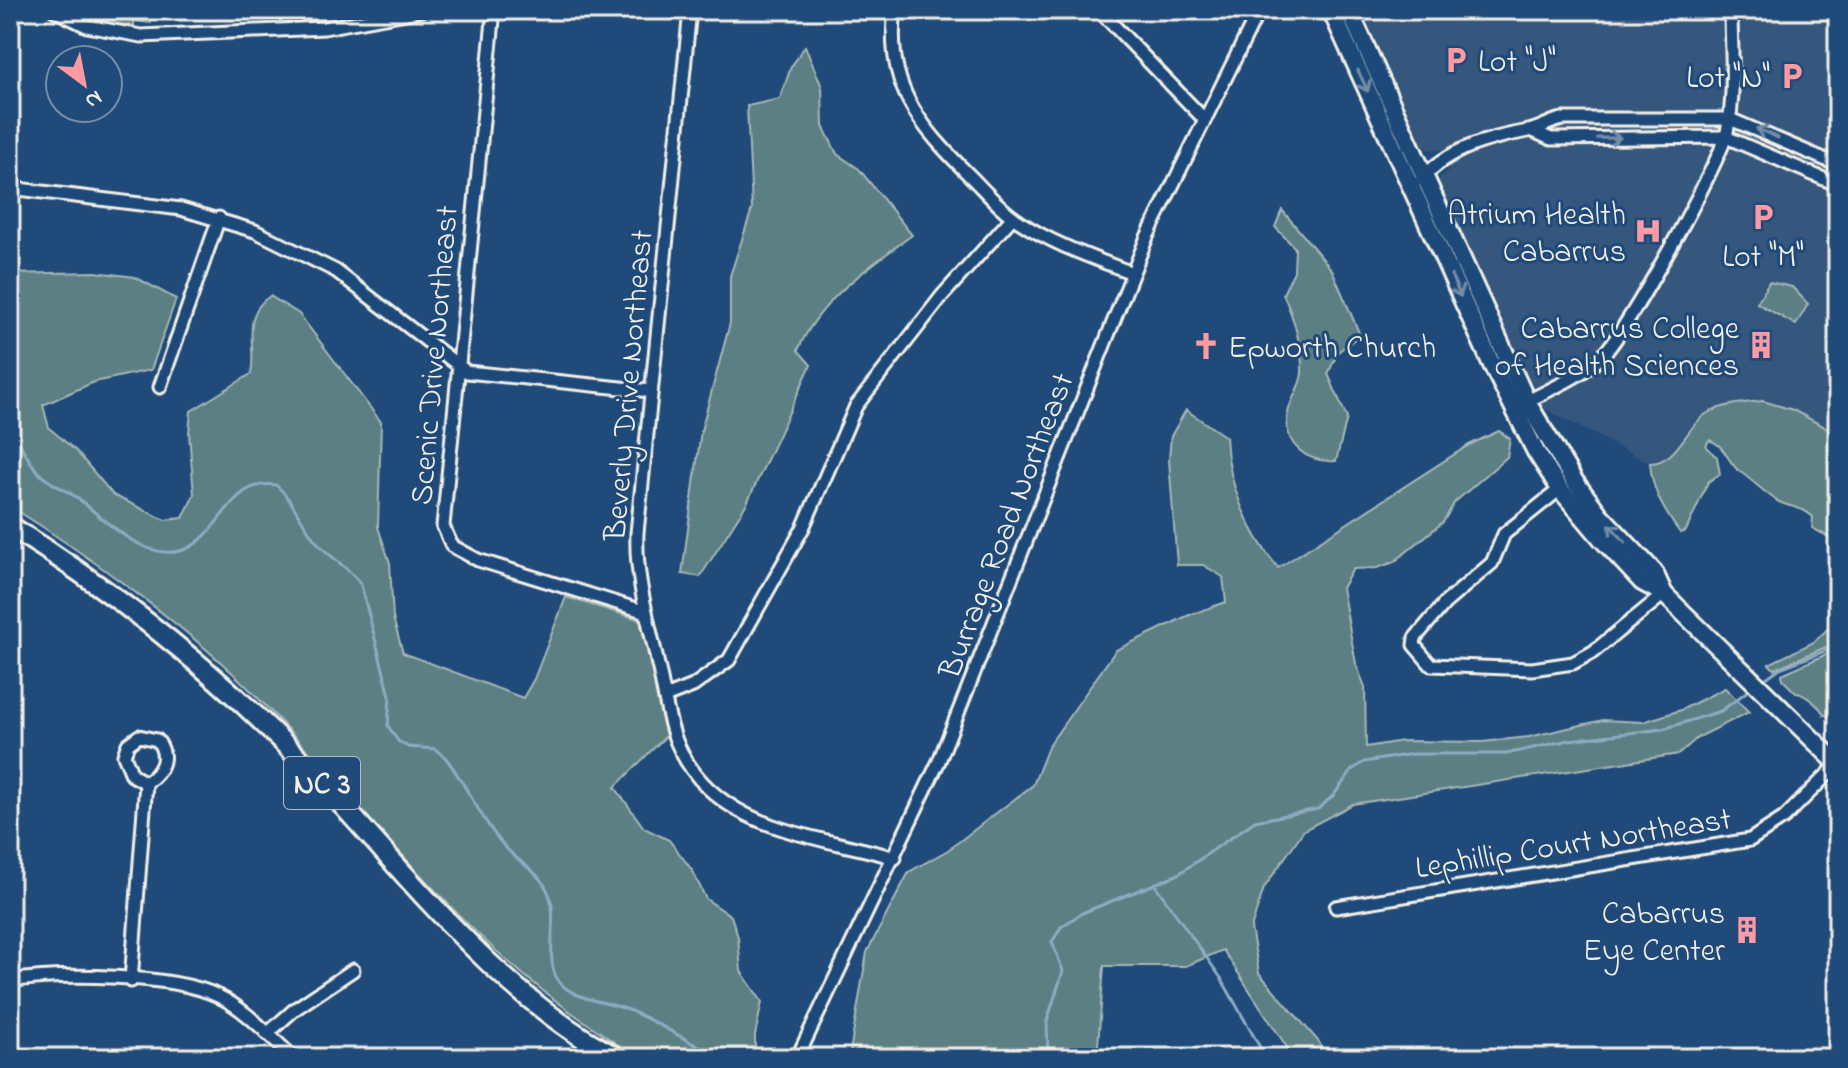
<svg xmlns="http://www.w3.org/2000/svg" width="1848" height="1068" font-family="'Indie Flower',sans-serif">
  <rect width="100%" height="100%" fill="#1f4a7a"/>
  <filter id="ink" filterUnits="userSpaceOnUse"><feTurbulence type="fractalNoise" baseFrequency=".0125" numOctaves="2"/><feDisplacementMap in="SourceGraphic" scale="16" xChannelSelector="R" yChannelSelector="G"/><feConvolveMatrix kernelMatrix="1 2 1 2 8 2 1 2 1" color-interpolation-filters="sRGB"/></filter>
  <g filter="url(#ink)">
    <polygon fill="#34567d" points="1359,10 1838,10 1838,434 1777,404 1763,401 1733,405 1708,412 1689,429 1671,455 1662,463 1650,463 1541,407 1531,383 1523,374 1500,317 1441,192 1439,179 1450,168 1440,149 1429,150 1418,142"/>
    <g fill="#5c7f84" stroke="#a8b8b6" stroke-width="2">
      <polygon points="72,10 157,10 151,23 134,21 134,26 105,22"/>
      <path d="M805,46L822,87L823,126L837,154L859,169L912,235C868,268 821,298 798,350L811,365L747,503L700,577L682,574L701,431L730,323V276L752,209L747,106L780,99L791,67Z"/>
      <path d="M1282,210L1332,270L1360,335L1338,352L1328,374L1347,418L1336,461C1307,463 1282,445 1288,413C1290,400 1301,386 1302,373C1303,349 1293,315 1283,294L1294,271L1295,248L1275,227Z"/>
      <path d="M95,272L135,277L176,299L151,370L94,382L43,405L49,428L76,451L113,495L165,520L183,518L194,495L189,433L191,411L251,374C257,345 240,315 270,296L299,314L381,422L378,527L390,563L393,618L403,653L523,698L534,679L566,597L641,620L666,736L615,787L644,828L669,840L692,870L706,899L731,916L738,937L741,971L762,1002L755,1035V1058C722,1058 677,1064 646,1058C627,1054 609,1038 594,1028C457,938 361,799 245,685C181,622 86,554 10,506V274Z"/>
      <polygon points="1769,282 1792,287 1808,304 1796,325 1757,303"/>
      <path d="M1763,401L1793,410L1838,434V542L1812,528L1813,517C1803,507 1792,508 1779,502C1768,496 1751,479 1739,471C1727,461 1725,445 1709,440L1706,446L1717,457L1720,474L1708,482L1686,531L1680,533C1664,511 1652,491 1650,463C1677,463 1685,428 1706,414C1722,404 1745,403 1763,401Z"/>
      <path d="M1186,410L1226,437C1228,485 1248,531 1278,568L1469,445L1499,431L1510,439L1507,457L1455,502L1443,522L1394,562L1377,568L1353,569L1342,588L1356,664L1365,687L1366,747L1402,741L1482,742L1529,737L1603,720L1643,722L1681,710L1725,688L1749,712L1697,738L1679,754L1353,804L1304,830L1264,888L1251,928L1259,973L1319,1042L1327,1058H1294L1223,950L1186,966H1104L1097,1058H832L850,1052L867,952L909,872L948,850L1033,785L1049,745L1116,650L1187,616L1226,602L1223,577L1203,565H1177L1169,460L1171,436Z"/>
      <polygon points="1838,619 1838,642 1774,669 1769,664 1814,642"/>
      <path d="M1838,649V718L1824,715C1822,708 1804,693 1796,693L1782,679V674Z"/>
    </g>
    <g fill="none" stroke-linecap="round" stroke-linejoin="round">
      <g stroke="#8fabc2" stroke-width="3">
        <path d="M10,426C19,441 27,460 39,473C50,485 67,489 80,500C105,520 148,565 186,549C222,534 229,478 276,485C294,501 301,523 316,541C330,558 349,567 361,585L390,696L388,726L398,741L408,747L435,749L445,757C467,785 482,822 506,848C520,864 539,871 548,892C561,919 540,966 563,986C579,1000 607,1002 626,1009C658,1022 688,1041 718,1058"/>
        <polyline points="1762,681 1780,668 1838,646"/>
        <polyline points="1155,885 1221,978 1266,1058"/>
        <polyline points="1048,1058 1047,1021 1063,971 1052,942 1061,927 1082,913 1177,875 1255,821 1318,809 1334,795 1352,770 1364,762 1413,754 1506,754 1569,740 1663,729 1721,711 1753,687"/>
      </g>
      <g stroke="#f4f1e8" stroke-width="17">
        <g id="street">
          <polyline points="54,10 87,26 141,36 324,28 423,10"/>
          <polyline points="494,10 443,526 452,546 478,560 646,612"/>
          <path d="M690,10L637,533C635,577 649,622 658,665C664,690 667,719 677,743C715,832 815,834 895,858"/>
          <path d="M895,10C885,86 919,125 970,176C986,192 1001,210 1020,222C1054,245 1094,258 1132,273"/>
          <polyline points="1099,10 1204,119"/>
          <polyline points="1533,131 1551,139 1726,137 1838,185"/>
          <path d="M1421,180C1448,148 1490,138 1528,131C1540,129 1550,121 1563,119H1730L1838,165"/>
          <polyline points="10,188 181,209 255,231 336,271 467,372 650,391"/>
          <polyline points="160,387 219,218"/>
          <path d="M1524,403C1550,389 1581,377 1602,356C1625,334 1720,163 1727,132C1736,93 1731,50 1731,10"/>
          <polyline points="1560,489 1504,534 1492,563 1445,603 1415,638 1414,645 1431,665 1532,669 1573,663 1593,652 1664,594"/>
          <polyline points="665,697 693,686 729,660 803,528 856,406 942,296 1013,217"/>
          <polyline points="1336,907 1750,840 1784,818 1838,764"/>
          <path d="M10,981C59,973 174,974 218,996C246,1009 270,1037 294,1058"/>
          <path d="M131,981L146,783C162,772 170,757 157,740L139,736L128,744L124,755L132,775L146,783"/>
          <polyline points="267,1034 295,1009 353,970"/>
          <polyline points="797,1058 939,761 1147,237 1259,10"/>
        </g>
      </g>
      <g stroke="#f4f1e8" stroke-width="22">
        <g id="secondary">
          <polyline points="1331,10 1492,365 1536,452 1560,489 1602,539 1642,582 1664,594 1838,764"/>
          <polyline points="1349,10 1527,402 1573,479 1600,515 1654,572 1664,594"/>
        </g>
      </g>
      <g stroke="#f4f1e8" stroke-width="24">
        <path id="primary" d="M10,526C118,594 222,677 310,770C400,865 500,999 618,1058"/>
      </g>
      <use href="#street" stroke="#1f4a7a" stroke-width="11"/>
      <use href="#secondary" stroke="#1f4a7a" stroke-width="16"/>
      <use href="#primary" stroke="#1f4a7a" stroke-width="18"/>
    </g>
    <defs><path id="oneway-shaft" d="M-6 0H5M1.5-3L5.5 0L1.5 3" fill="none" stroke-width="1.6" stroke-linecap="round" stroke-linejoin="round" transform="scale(2)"/></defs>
    <g stroke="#748da6">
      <use href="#oneway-shaft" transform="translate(1363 81) rotate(65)"/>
      <use href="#oneway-shaft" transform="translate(1767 133) rotate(-156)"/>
      <use href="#oneway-shaft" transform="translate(1609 138) rotate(-1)"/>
      <use href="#oneway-shaft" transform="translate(1456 286) rotate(66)"/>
      <use href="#oneway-shaft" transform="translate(1617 533) rotate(-133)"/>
    </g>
  </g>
  <defs>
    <g id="parking-bare" transform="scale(2.16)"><path d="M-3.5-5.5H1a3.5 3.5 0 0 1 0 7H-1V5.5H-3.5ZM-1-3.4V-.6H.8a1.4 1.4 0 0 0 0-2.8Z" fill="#ff9aa2" stroke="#1f4a7a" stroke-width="2.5" paint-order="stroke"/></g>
    <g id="hospital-bare" transform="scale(2.16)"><path d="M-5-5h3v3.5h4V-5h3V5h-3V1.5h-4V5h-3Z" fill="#ff9aa2" stroke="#1f4a7a" stroke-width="2.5" paint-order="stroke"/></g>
    <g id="building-bare" transform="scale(2.16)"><path d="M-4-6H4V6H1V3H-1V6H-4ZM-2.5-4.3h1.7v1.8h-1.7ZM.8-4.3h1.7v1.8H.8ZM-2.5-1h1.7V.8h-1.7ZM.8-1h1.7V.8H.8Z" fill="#ff9aa2" stroke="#1f4a7a" stroke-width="2.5" paint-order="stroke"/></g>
    <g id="church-bare" transform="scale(2.16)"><path d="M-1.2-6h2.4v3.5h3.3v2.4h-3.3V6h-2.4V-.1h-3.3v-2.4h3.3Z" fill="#ff9aa2" stroke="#1f4a7a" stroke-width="2.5" paint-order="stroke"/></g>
  </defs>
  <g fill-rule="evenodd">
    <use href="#parking-bare" x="1456" y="60"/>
    <use href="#parking-bare" x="1792" y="76"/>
    <use href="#parking-bare" x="1763" y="217"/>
    <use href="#hospital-bare" x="1648" y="231"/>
    <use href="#building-bare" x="1761" y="345"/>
    <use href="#church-bare" x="1206" y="346"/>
    <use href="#building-bare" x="1747" y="930"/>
  </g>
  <g text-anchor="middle" stroke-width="6" stroke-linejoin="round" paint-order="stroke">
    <rect fill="#1f4a7a" stroke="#b4bfc7" stroke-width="2" x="284" y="757" width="76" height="52" rx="6"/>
    <g font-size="30" font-weight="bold" fill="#f4f1e8">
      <text x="322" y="793">NC 3</text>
    </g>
    <g font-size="32" fill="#f4f1e8" stroke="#1f4a7a" text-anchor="end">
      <text x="1478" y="71" text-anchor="start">Lot "J"</text>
      <text x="1770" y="87">Lot "N"</text>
      <text x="1626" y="224">Atrium Health<tspan x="1626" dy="37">Cabarrus</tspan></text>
      <text x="1763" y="266" text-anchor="middle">Lot "M"</text>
      <text x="1739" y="338">Cabarrus College<tspan x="1739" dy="37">of Health Sciences</tspan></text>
      <text x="1228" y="357" text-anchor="start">Epworth Church</text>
      <text x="1725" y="923">Cabarrus<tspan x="1725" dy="37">Eye Center</tspan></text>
    </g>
    <g font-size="32" fill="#f4f1e8" stroke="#1f4a7a">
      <text transform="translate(433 355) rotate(-85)" y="11">Scenic Drive Northeast</text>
      <text transform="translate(627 385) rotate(-85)" y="11">Beverly Drive Northeast</text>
      <text transform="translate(1005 525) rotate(-69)" y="11">Burrage Road Northeast</text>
      <text transform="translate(1573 842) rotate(-9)" y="11">Lephillip Court Northeast</text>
    </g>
  </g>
  <rect width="1848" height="1068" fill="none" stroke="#1f4a7a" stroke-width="40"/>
  <rect x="20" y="20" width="1808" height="1028" fill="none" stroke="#f4f1e8" stroke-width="3" filter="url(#ink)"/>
  <g transform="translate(84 84) rotate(148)"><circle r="38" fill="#1f4a7a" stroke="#748da6" stroke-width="2"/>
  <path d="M0-6L14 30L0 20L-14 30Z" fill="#ff9aa2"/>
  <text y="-12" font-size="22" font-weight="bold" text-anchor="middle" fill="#f4f1e8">N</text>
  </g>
</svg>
